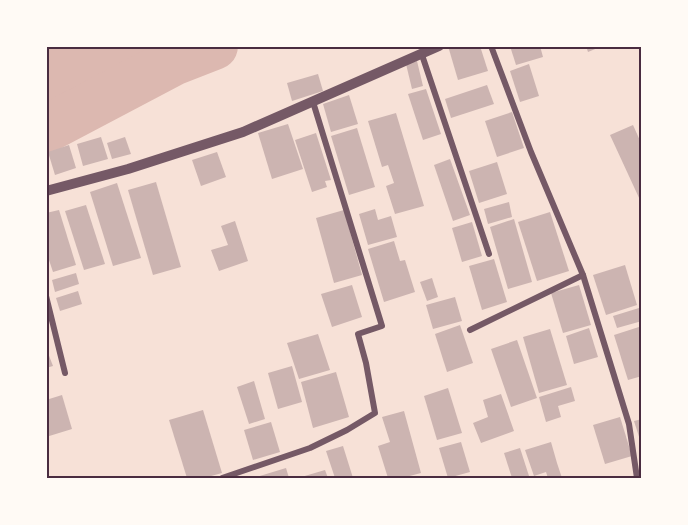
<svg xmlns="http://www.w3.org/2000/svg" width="688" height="525" font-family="Ubuntu,sans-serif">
  <rect width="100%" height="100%" fill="#f7e1d7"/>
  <polygon fill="#dcb8b0" points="46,47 47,46 205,47 127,85 47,111"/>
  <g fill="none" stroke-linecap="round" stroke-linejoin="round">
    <polyline stroke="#dcb8b0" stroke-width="48" points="46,129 173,62 214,46"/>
  </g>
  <g fill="#ccb4b1">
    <polygon points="448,46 480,46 488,71 458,80"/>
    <polygon points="510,46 540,46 543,57 516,65"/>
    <polygon points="586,46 600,46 600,47 588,52"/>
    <polygon points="417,61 423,86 412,89 406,64"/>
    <polygon points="529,64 539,96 520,102 510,71"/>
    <polygon points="318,74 323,91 292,101 287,83"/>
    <polygon points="487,85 494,104 451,118 445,99"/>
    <polygon points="426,89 441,134 423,140 408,94"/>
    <polygon points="349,95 358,124 331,132 323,104"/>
    <polygon points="512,112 524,148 497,157 485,121"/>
    <polygon points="396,113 424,206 395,214 386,186 394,183 388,165 382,167 368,121"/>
    <polygon points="288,124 303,169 272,179 258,133"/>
    <polygon points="633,125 642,145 642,199 640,200 610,135"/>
    <polygon points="357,128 375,187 349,195 331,136"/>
    <polygon points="316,133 331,180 325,181 327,187 312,192 295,140"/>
    <polygon points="101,137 108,159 83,166 77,144"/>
    <polygon points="125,137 131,154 112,159 107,143"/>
    <polygon points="69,145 76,168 55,175 48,152"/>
    <polygon points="217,152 226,177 201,186 192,160"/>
    <polygon points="450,159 470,215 453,221 434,165"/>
    <polygon points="497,162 507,194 479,203 469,171"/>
    <polygon points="156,182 181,267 153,275 128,190"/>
    <polygon points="117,183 141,258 113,266 90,192"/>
    <polygon points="509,202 512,217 488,224 484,209"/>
    <polygon points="86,205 105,264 84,270 65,211"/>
    <polygon points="375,209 378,220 391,216 397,237 368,245 359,214"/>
    <polygon points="59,210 76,265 53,272 46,251 46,213"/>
    <polygon points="344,210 362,275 334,283 316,218"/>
    <polygon points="550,212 569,271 537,281 518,222"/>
    <polygon points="514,219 532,282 508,289 490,227"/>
    <polygon points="235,221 248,261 219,271 211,250 228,245 221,226"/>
    <polygon points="472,222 482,256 462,262 452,228"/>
    <polygon points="394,241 400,261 405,260 415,292 384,302 368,249"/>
    <polygon points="494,259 507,302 482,310 469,266"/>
    <polygon points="625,265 637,305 606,315 593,275"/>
    <polygon points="76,273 79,284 55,292 52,280"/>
    <polygon points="432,278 438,297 427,301 420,282"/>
    <polygon points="352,285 362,317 332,327 321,294"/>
    <polygon points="579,285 591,325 563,333 551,293"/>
    <polygon points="78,291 82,304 60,311 56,298"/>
    <polygon points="455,297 462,321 433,329 426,305"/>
    <polygon points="639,308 642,321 617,328 613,316"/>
    <polygon points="460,325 473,363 447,372 435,334"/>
    <polygon points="642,326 642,376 628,380 614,335"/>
    <polygon points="589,328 598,357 574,364 566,336"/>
    <polygon points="550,329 567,385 539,393 523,337"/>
    <polygon points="318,334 330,370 299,379 287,343"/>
    <polygon points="517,340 537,398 511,407 491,349"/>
    <polygon points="46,348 53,366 46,368"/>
    <polygon points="292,366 302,402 278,409 268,373"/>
    <polygon points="336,372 349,417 313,428 301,382"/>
    <polygon points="254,381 265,419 249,424 237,387"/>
    <polygon points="571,387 575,401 558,406 561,417 546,422 539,397"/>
    <polygon points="448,388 462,433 437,440 424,396"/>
    <polygon points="501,394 514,431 481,443 473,423 488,417 483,400"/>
    <polygon points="62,395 72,429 46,437 46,400"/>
    <polygon points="203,410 222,473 204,478 187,478 169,420"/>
    <polygon points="404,411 421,473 402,478 388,478 378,446 390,442 382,417"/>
    <polygon points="620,417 632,456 605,464 593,425"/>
    <polygon points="642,419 642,443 641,443 634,421"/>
    <polygon points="271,422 280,452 253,460 244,430"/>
    <polygon points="461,442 470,472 448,478 439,448"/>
    <polygon points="551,442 557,463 562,478 548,478 546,472 534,476 525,450"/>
    <polygon points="343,446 353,478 335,478 326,451"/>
    <polygon points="520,448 529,476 512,478 504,453"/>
    <polygon points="286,468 289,478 253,478"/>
    <polygon points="325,470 328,478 298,478"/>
  </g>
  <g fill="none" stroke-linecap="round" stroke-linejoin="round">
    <g stroke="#755966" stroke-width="6">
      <polyline points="491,46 531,152 583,275 629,424 637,478"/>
      <polyline points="422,55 489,254"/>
      <polyline points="46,296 65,373"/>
      <polyline points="470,330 583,275"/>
      <polyline points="222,478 310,448 347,430 375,413 366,363 358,334 382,326 313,102"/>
    </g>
    <polyline stroke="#755966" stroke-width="10" points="46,191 128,169 243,132 439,46"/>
  </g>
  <rect width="688" height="525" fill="none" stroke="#fffaf5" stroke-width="96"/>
  <rect x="48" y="48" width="592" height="429" fill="none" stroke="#4a2c40" stroke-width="2"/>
</svg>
